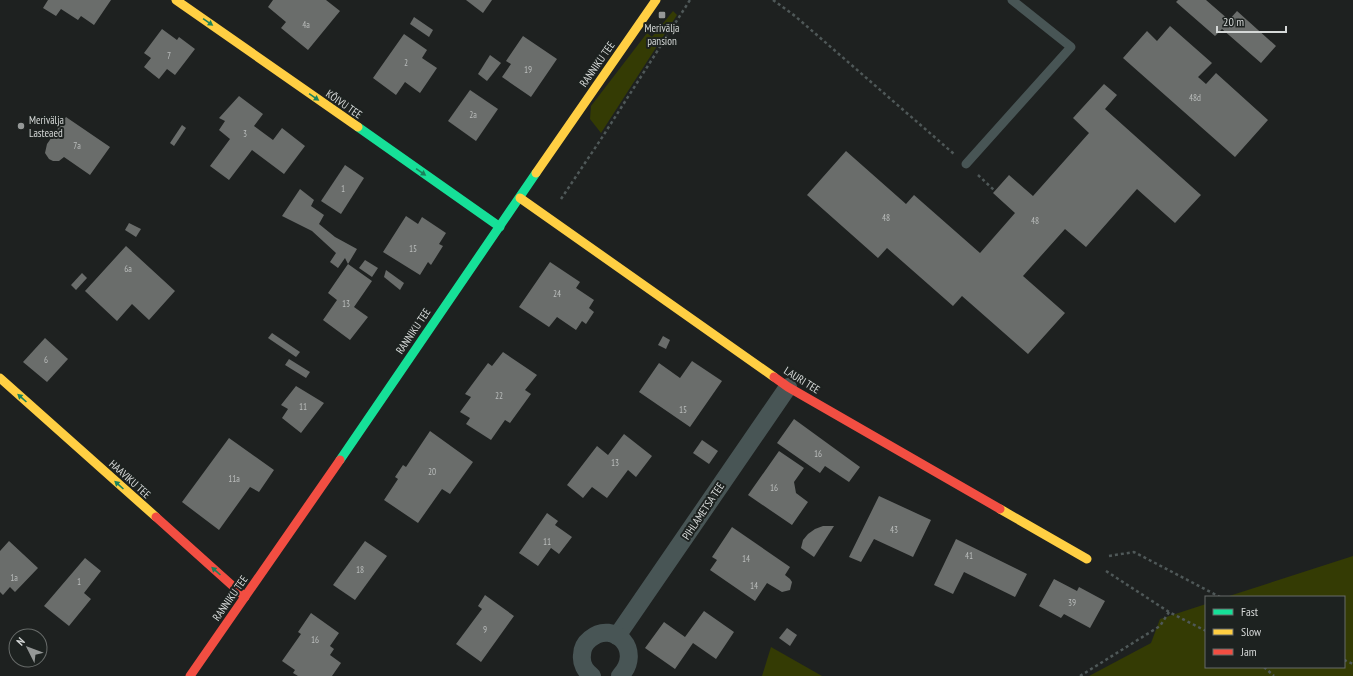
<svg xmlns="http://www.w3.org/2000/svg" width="1353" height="676" font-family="'PT Sans Narrow',sans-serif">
  <rect width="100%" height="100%" fill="#1e2120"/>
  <g fill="#343b04">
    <polygon points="673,11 677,15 601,133 590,119 591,106 647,33 652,37"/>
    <polygon points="1353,556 1353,676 1089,676 1151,643 1160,619 1206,604 1206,667 1344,667 1344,597 1226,597"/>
    <polygon points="771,647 822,676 762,676"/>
  </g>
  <g fill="#6a6d6b">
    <polygon points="48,0 111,0 94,25 81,16 78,20 61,9 56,16 43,8"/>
    <polygon points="273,0 326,0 340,11 308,50 281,28 286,22 268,7"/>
    <polygon points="466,0 492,0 483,13"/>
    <polygon points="1178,0 1206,0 1229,20 1237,11 1276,46 1261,63 1222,29 1215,36 1176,2"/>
    <polygon points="414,17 433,30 429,37 410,24"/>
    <polygon points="1170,26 1212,63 1198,77 1206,84 1216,73 1268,120 1235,157 1123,58 1147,31 1157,41"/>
    <polygon points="162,29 177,40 179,37 195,49 175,75 167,69 159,79 144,67 151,58 144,53"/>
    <polygon points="404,34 427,50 422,58 437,68 420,93 405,82 396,95 373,78"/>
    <polygon points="523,36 557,59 531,97 502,77 511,64 506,61"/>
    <polygon points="490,55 501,63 487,81 478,74"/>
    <polygon points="1104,84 1117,95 1105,109 1201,195 1175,223 1137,189 1086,247 1065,229 1023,276 1065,313 1028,354 962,296 953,306 887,248 878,258 807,195 846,151 906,204 914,195 980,253 1015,213 993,193 1009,175 1033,196 1089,133 1073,118"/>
    <polygon points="470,90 498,109 476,141 448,121"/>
    <polygon points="239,96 263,114 254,126 273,140 282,128 305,146 284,174 252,150 229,180 210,166 230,139 219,130 225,121 219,118"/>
    <polygon points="66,117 110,147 90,175 64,157 59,161 53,161 49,159 45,153 47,144"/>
    <polygon points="182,125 186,128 174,146 170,143"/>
    <polygon points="345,165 364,178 341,214 321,201"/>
    <polygon points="300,189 314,200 311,206 324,215 319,224 335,237 357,249 348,264 345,258 338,268 330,262 336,253 312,231 282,216"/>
    <polygon points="406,216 418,224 422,217 446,233 439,244 443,246 431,265 428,262 420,275 383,252"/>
    <polygon points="129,223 141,229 136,237 125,230"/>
    <polygon points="126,246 175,291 149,320 132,304 117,321 85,291"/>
    <polygon points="365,260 378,268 372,277 359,268"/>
    <polygon points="550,262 580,282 576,288 594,300 589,308 594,312 586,324 582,321 576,330 557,317 549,327 519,307"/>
    <polygon points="348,264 372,281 354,307 368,317 350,340 323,320 337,300 328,293"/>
    <polygon points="386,270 404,283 400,290 384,277"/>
    <polygon points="82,273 87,278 76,290 71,285"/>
    <polygon points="272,333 300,352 296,357 268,338"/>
    <polygon points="663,336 670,340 666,349 658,345"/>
    <polygon points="45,338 68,359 47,382 23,362"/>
    <polygon points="503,352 537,375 525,390 531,394 510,423 505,420 491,440 466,424 470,418 460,412 471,397 465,394 488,363 492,366"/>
    <polygon points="289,359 310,372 306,378 285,365"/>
    <polygon points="692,361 722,381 690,427 639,392 659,363 680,378"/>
    <polygon points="296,386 324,403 301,433 282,418 288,409 281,405"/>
    <polygon points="794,419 860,467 849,482 825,466 820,473 777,443"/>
    <polygon points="430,431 473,462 450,494 442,489 418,523 384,500 398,479 395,477 403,465 406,467"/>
    <polygon points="624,434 652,456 636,477 628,470 607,498 592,487 583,498 567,485 597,446 608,455"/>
    <polygon points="229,438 274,470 259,492 250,487 219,530 182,502"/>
    <polygon points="702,440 718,451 709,464 693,453"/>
    <polygon points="779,451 804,468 794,482 796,493 808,502 792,525 748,495"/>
    <polygon points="879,496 931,520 913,557 874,539 861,562 849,557"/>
    <polygon points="547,513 558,521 555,525 572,537 559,554 551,548 538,566 519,553"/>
    <polygon points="823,526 834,526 814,557 801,548 803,540 808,534 815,529"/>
    <polygon points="732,527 790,567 785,575 790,579 792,582 790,590 782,592 767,583 755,601 710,570 717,560 712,557"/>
    <polygon points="956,539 1027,574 1015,597 964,572 953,594 934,585"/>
    <polygon points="9,541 38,568 15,592 10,587 3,595 0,592 0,551"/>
    <polygon points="365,541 387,556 355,600 333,585"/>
    <polygon points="85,558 101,571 84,593 91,599 69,626 44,606"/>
    <polygon points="1054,579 1077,591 1079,587 1105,601 1090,628 1064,614 1061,618 1039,606"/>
    <polygon points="485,595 514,616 481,662 456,644 482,609 478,606"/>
    <polygon points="704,611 734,632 716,659 693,643 675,669 645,648 664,622 685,637"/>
    <polygon points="311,613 339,633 330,646 334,649 330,655 341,663 332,676 298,676 293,673 295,670 282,661 301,634 298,632"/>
    <polygon points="787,628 797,635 790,646 779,638"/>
  </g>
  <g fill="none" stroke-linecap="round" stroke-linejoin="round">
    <g stroke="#4f5858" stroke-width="2.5" stroke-dasharray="3 3" stroke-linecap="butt">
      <polyline points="773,0 795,16 954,154"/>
      <polyline points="978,175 995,191"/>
      <polyline points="561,199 603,136 690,0"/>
      <polyline points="1109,556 1134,552 1220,597"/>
      <polyline points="1106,571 1169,612 1206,631"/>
      <polyline points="1344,660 1353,664"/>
      <polyline points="1264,667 1274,676"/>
      <polyline points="1080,676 1160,626 1169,612"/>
    </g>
    <polyline stroke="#485555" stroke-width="9" points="966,164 1071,47 1012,0"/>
    <g stroke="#485555" stroke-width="18">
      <polyline points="617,636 788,387"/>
      <path d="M592,676C585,671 581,663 582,655C582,649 585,643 590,639C614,619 644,651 620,676"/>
    </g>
    <g stroke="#16e098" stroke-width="9">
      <polyline points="358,127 500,227"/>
      <polyline points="340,460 536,173"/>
    </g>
    <g stroke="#ffcf43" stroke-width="9">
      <polyline points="176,0 358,127"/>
      <polyline points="536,173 656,0"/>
      <polyline points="520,198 774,377"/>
      <polyline points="0,378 156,517"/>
      <polyline points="1000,509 1087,559"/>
    </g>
    <g stroke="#f24e42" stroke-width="9">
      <polyline points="774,377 788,387 1000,509"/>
      <polyline points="156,517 245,597"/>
      <polyline points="190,676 340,460"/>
    </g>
  </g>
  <defs><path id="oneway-solid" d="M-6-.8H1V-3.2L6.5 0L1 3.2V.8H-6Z"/></defs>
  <g fill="#1a815c">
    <use href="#oneway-solid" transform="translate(208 22) rotate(35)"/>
    <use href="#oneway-solid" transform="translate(314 97) rotate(35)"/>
    <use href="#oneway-solid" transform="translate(421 172) rotate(35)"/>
    <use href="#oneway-solid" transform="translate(22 398) rotate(-138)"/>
    <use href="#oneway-solid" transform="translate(119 485) rotate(-138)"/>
    <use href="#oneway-solid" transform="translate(216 571) rotate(-138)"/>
  </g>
  <g fill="#959897" stroke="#1d2220" stroke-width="1.5">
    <rect x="658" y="11" width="8" height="8" rx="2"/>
    <circle cx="21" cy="126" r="4"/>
  </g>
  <g text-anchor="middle" stroke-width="4" stroke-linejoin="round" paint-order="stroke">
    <g font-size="9" fill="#babdbc">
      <text x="306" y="28">4a</text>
      <text x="169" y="59">7</text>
      <text x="406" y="66">2</text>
      <text x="528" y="73">19</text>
      <text x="1195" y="101">48d</text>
      <text x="473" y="118">2a</text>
      <text x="245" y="137">3</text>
      <text x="77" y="149">7a</text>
      <text x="343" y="192">1</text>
      <text x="886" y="221">48</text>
      <text x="1035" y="224">48</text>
      <text x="413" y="252">15</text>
      <text x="128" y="272">6a</text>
      <text x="557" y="297">24</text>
      <text x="346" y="307">13</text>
      <text x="46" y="363">6</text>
      <text x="499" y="399">22</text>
      <text x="303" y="410">11</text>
      <text x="683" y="413">15</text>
      <text x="818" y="457">16</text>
      <text x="615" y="466">13</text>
      <text x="432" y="475">20</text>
      <text x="234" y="482">11a</text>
      <text x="774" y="491">16</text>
      <text x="894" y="533">43</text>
      <text x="547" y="545">11</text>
      <text x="969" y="559">41</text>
      <text x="746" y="562">14</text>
      <text x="360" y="573">18</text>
      <text x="14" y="581">1a</text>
      <text x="79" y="585">1</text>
      <text x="754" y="589">14</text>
      <text x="1072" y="606">39</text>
      <text x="485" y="633">9</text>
      <text x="315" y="643">16</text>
    </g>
    <g font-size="11" fill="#d5d8d7" stroke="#1d2220">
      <text x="662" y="32">Merivälja<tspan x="662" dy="13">pansion</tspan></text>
      <text x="29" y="124" text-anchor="start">Merivälja<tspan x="29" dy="13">Lasteaed</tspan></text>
    </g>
    <g font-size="11" fill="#d5d8d7" stroke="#1d2220">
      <text transform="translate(597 64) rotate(-55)" y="4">RANNIKU TEE</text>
      <text transform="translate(344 104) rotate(35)" y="4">KÕIVU TEE</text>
      <text transform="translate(413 331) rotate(-56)" y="4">RANNIKU TEE</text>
      <text transform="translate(802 380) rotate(32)" y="4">LAURI TEE</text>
      <text transform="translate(130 479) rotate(42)" y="4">HAAVIKU TEE</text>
      <text transform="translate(703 511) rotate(-56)" y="4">PIHLAMETSA TEE</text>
      <text transform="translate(230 598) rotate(-55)" y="4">RANNIKU TEE</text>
    </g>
  </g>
  <rect x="1205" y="596" width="140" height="72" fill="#1d2220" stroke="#676b69"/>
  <rect x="1213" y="609" width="20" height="6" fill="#16e098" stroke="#676b69"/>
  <text x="1241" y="616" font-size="12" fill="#d5d8d7">Fast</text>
  <rect x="1213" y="629" width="20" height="6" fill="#ffcf43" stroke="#676b69"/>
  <text x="1241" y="636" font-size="12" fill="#d5d8d7">Slow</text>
  <rect x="1213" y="649" width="20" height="6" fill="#f24e42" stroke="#676b69"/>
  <text x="1241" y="656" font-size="12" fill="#d5d8d7">Jam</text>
  <g transform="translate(28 648) rotate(312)"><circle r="19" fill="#1d2220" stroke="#676b69"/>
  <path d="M0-3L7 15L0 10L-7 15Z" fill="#959897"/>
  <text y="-6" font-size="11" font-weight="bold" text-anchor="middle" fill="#d5d8d7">N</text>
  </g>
  <path d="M1217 26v6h69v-6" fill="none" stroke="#d5d8d7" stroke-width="2"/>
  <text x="1223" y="26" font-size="12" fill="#d5d8d7" stroke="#1d2220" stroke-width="3" paint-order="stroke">20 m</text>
</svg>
